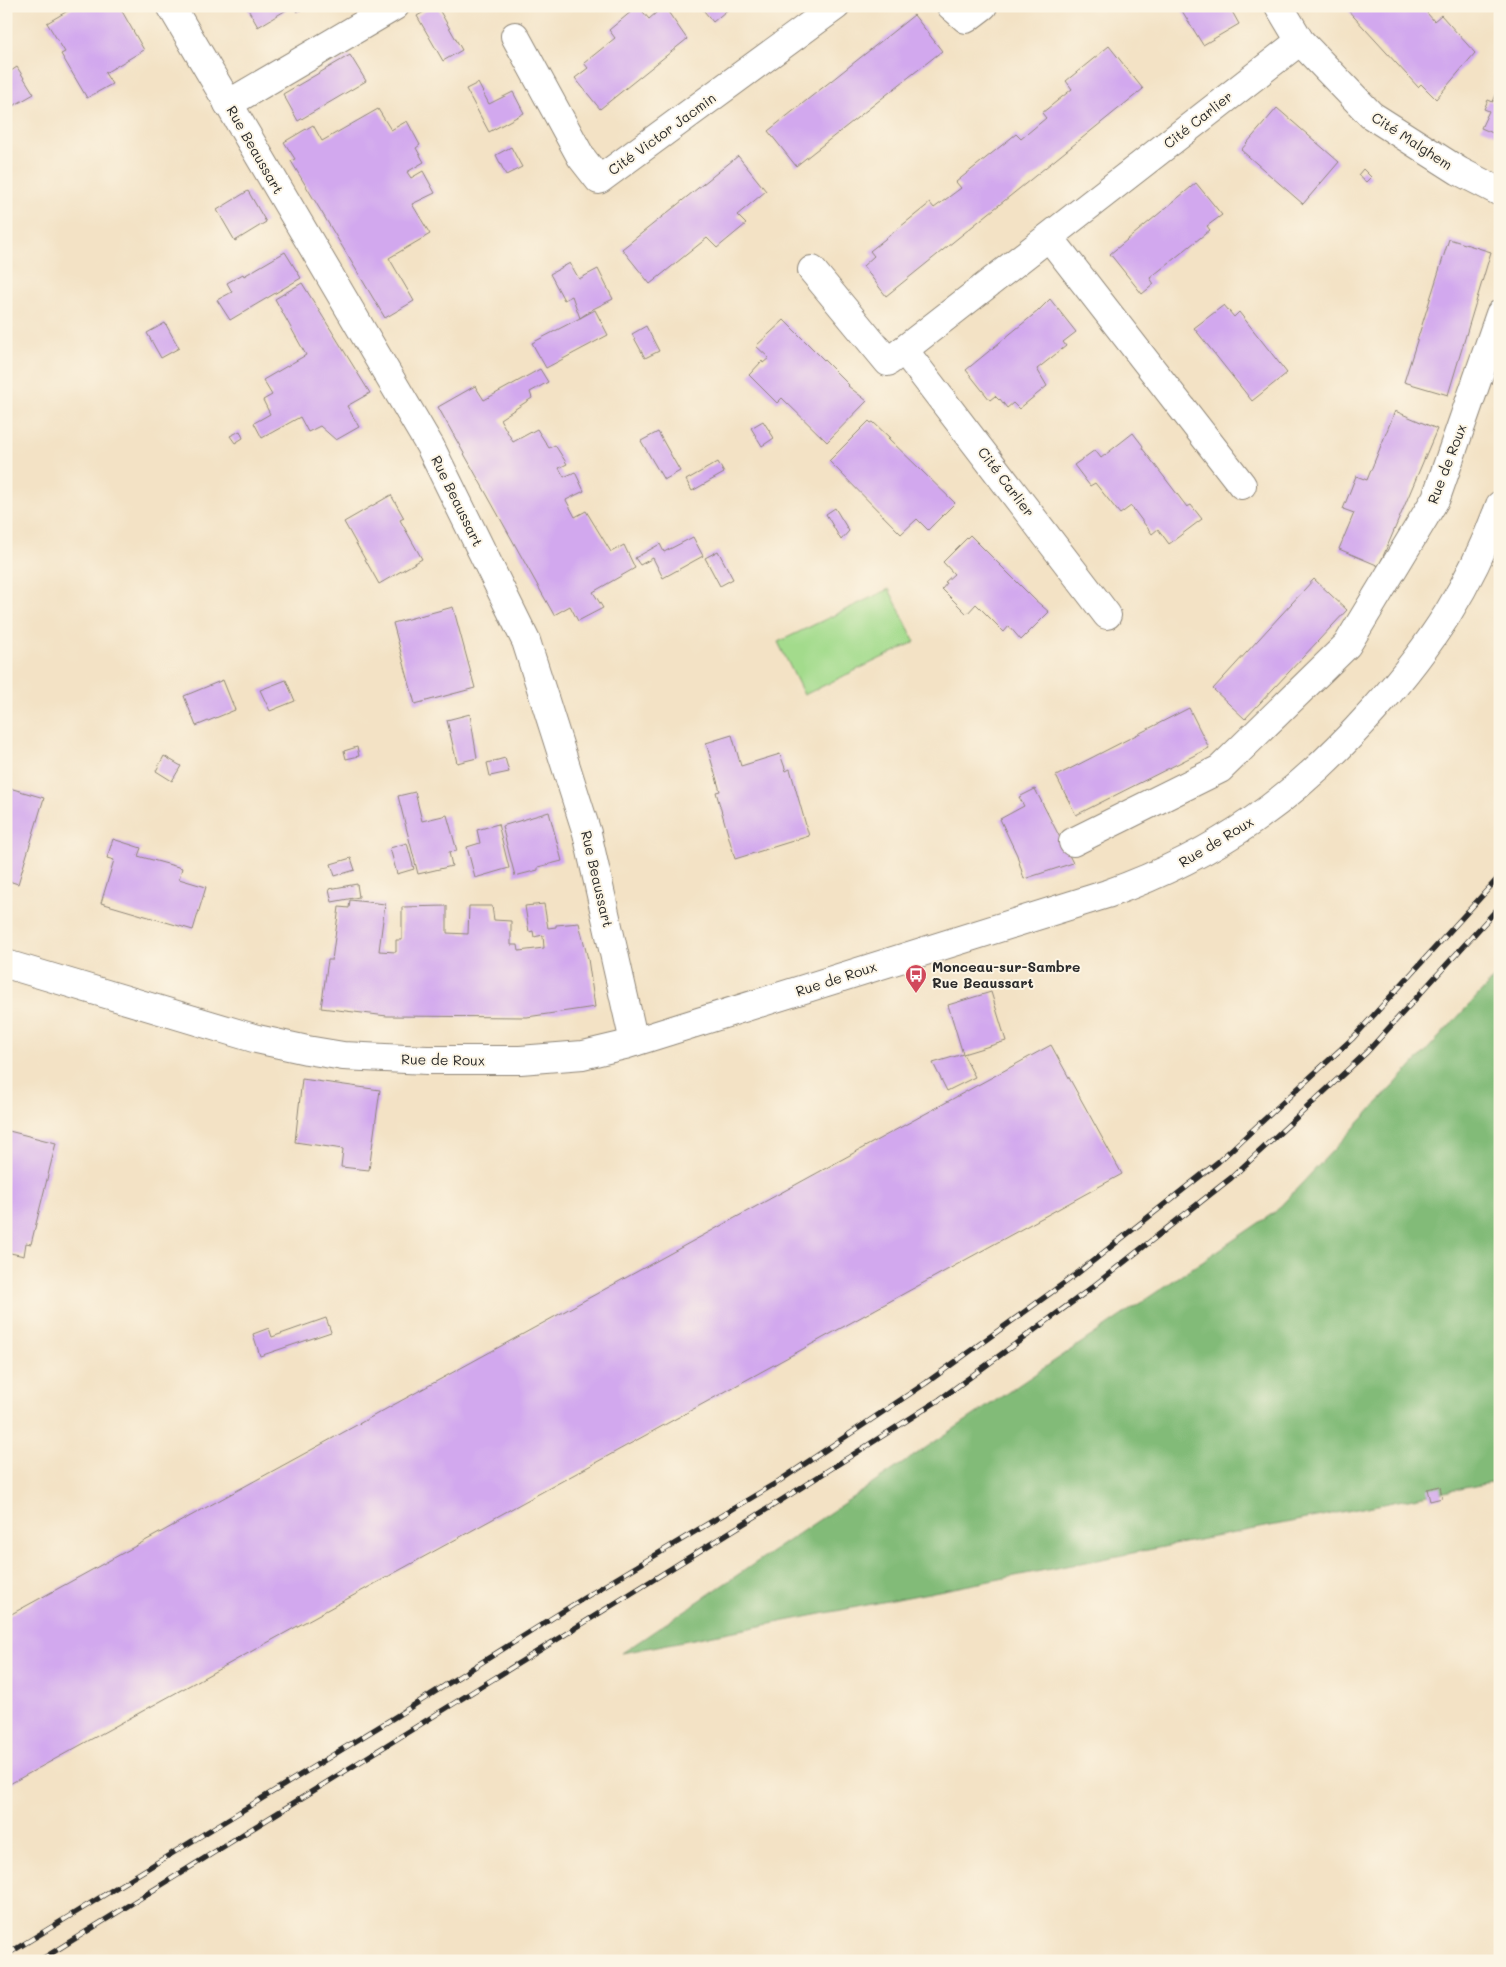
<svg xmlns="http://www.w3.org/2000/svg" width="1506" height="1967" font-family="Mali,sans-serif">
  <rect width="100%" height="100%" fill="#fcf5e5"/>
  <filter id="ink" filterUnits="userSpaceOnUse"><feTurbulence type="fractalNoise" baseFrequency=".02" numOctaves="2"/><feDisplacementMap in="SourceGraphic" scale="10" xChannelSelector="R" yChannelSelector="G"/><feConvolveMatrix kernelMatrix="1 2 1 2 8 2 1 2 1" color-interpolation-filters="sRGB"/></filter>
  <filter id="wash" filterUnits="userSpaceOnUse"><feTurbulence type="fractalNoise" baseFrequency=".0096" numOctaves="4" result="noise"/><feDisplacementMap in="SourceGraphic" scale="20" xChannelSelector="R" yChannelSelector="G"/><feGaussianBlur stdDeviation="1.12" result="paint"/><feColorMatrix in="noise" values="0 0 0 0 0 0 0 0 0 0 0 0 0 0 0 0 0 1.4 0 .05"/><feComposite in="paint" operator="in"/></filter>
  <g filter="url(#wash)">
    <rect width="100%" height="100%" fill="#f3e2c5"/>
    <polygon fill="#a3db8c" stroke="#67835c" points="889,589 915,642 804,695 778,642"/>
    <polygon fill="#82bb78" stroke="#567352" points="1500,972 1500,1481 622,1653 1275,1212"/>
    <g id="blocks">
      <g fill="#d2a8ee">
        <polygon points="76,6 119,6 144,50 105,73 112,84 87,98 61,54 65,52 47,23"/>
        <polygon points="246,6 307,6 297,12 293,6 258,27"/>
        <polygon points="434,6 437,6 462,50 443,61 417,16"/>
        <polygon points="638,6 649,19 664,6 687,39 600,109 575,78 588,68 584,63 615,38 609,30"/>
        <polygon points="700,6 732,6 713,22"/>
        <polygon points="1179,6 1229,6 1239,24 1203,45"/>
        <polygon points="1344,6 1421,6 1434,21 1441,15 1475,53 1436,99 1421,84 1418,87"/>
        <polygon points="914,15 942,51 796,166 768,131"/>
        <polygon points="1109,46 1143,89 886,296 863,266 874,256 870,251 930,203 934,208 961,188 956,182 1016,134 1021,139 1046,118 1042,113 1072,89 1066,81"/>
        <polygon points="350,55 366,81 298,121 283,94"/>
        <polygon points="17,67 34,94 6,110 6,70 8,73"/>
        <polygon points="478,83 489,104 513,92 524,113 489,132 466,89"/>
        <polygon points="1500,85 1500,136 1481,128 1489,111 1484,109 1488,100 1493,102"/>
        <polygon points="1277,108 1339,162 1303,204 1241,150"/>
        <polygon points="378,109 391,130 407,121 420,145 416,148 424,162 407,172 411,178 423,171 435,193 412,204 430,234 389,258 414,301 385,318 291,161 295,159 284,142 313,125 322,141"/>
        <polygon points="511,147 522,167 506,175 496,155"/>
        <polygon points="738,156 766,191 737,215 746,224 717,248 707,238 650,284 622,249"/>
        <polygon points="1363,169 1371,177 1366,182 1358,175"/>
        <polygon points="1196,183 1222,215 1207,226 1210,230 1150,278 1154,284 1142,294 1110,254"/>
        <polygon points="248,191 266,222 235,241 217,210"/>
        <polygon points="1449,239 1491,252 1448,395 1404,382"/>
        <polygon points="285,252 301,278 230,320 217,300 232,292 227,283 243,274 244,276"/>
        <polygon points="570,263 579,279 598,269 613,299 593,309 580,318 595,310 608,335 546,368 532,343 580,318 572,296 564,300 550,274"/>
        <polygon points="302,283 370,393 347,406 359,427 336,440 320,426 308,432 300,417 262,438 254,423 270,414 263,400 272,395 263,380 306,355 275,299"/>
        <polygon points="1050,299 1076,332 1063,342 1066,346 1037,369 1047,386 1019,409 1013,403 1007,408 1000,399 999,400 995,396 990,400 966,370 1038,311"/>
        <polygon points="1224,305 1234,317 1239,312 1287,373 1252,401 1194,328"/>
        <polygon points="784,320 849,385 848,386 867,401 827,442 782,398 777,403 749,375 762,361 763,363 769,358 756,346"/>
        <polygon points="165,323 179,348 161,358 147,333"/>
        <polygon points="646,326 659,351 645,358 632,334"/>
        <polygon points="540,369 548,382 530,392 532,398 500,419 513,442 537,429 549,448 555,445 567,464 559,468 564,477 575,472 584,491 566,500 575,517 586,511 611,552 624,545 635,568 593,592 603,608 578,621 570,606 554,615 438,407 475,386 484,400"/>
        <polygon points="1395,411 1437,429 1379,566 1339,549 1354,513 1343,509 1356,476 1367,480"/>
        <polygon points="763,421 774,438 762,446 751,428"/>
        <polygon points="869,421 871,423 873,422 890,438 888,438 955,503 928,530 917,519 901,534 829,461"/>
        <polygon points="240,431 243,438 235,443 230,436"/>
        <polygon points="658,432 680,471 664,480 641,441"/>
        <polygon points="1133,433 1143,446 1142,448 1187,507 1191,505 1202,519 1169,544 1158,529 1152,534 1131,506 1120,514 1095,483 1090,486 1074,465 1095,450 1101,458"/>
        <polygon points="718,462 724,473 692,491 686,480"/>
        <polygon points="391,495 404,518 400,520 422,559 379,584 344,522"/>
        <polygon points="835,508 849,531 841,540 826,514"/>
        <polygon points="970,535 1035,600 1049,612 1021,640 1009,626 1004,632 976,604 967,614 942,589 947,583 945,582 954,574 943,562"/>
        <polygon points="693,537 703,556 663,578 653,558 640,565 635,558 660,544 664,552"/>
        <polygon points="718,551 733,579 720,586 705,558"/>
        <polygon points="1314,579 1347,610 1245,719 1213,689"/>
        <polygon points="453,607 475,688 415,704 393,623"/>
        <polygon points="223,680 235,710 196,726 184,696"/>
        <polygon points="286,680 295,701 270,711 260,690"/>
        <polygon points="1189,708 1209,748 1076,815 1056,776"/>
        <polygon points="470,714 477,758 457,763 447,720"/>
        <polygon points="732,735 741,766 780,754 786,771 790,769 809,836 735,859 716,792 720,791 706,743"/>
        <polygon points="357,747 359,756 346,759 344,751"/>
        <polygon points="164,756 181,766 172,781 156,771"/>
        <polygon points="505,758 509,772 490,776 487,763"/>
        <polygon points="6,787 44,798 18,884 6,880"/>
        <polygon points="1035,789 1073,863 1024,879 1017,855 1000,819 1024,806 1019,797"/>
        <polygon points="415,792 422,821 447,815 457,851 449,852 452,866 418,874 398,796"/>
        <polygon points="549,812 562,861 538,867 538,870 515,876 502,826"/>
        <polygon points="498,824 509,868 475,878 467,847 480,843 477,830"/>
        <polygon points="113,839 141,848 138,856 182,868 179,879 206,887 193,930 101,903 114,860 107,858"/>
        <polygon points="407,843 414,869 397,874 390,848"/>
        <polygon points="351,858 355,870 335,876 331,864"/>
        <polygon points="357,884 359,897 332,902 329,889"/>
        <polygon points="350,900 385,904 379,951 396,952 396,940 402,940 402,907 447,906 447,933 468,934 469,906 492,906 494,920 511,921 511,945 518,945 519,951 544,948 543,935 534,937 533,931 529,932 525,906 544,904 548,928 556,927 556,925 579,923 588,959 595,1007 527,1017 387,1016 321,1008 328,960 332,960 339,907 349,908"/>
        <polygon points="991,992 1006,1041 963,1054 948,1005"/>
        <polygon points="1051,1045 1122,1174 6,1786 6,1617"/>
        <polygon points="963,1054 975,1077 947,1091 933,1063"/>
        <polygon points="302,1079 380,1090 369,1170 341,1167 343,1149 295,1142"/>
        <polygon points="9,1131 56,1143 31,1244 26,1243 24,1256 6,1252 6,1141"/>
        <polygon points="326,1318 331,1332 260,1356 253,1334 269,1328 272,1337"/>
        <polygon points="1440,1486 1442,1498 1430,1501 1427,1489"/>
      </g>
    </g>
  </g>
  <g filter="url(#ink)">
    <use href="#blocks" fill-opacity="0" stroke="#8f8678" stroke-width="1"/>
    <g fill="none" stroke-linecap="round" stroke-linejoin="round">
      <g stroke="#8f8678" stroke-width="30">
        <g id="street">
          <polyline points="171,6 430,446 526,641 587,833 634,1042"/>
          <polyline points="951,6 966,19 983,6"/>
          <polyline points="1279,6 1300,41 1371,115 1459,171 1500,192"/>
          <polyline points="515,36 581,157 599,180 836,6"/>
          <polyline points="228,104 395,6"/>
          <polyline points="1049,237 1242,485"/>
          <polyline points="812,270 888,362 1300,41"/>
          <polyline points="904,350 1107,615"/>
          <polyline points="1073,842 1220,769 1347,645 1436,498 1500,314"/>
        </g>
      </g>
      <g stroke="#8f8678" stroke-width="30">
        <path id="secondary" d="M6,964L257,1039L307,1050L343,1056L427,1060H520L583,1055L625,1045L1107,894C1219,854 1296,798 1374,710C1432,645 1470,587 1500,505"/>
      </g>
      <use href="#street" stroke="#fff" stroke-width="28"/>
      <use href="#secondary" stroke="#fff" stroke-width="28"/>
      <g stroke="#2b2b2b" stroke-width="5.5">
        <g id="rail">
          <polyline points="6,1955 395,1717 584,1598 776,1483 926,1383 1074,1276 1218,1162 1353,1038 1500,876"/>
          <polyline points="39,1961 780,1501 939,1400 1086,1292 1231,1178 1367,1052 1500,906"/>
        </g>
      </g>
      <use href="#rail" stroke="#fcf5e5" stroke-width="4" stroke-dasharray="11" stroke-linecap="butt"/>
    </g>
  </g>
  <defs>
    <g id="bus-pin" transform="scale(1.125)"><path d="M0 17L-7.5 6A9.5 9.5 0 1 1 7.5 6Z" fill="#d1495b" stroke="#fcf5e5"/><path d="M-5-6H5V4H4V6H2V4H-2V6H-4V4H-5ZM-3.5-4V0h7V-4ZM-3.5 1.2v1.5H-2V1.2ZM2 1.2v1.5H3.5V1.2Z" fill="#fff"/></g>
  </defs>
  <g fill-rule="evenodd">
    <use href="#bus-pin" x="916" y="975"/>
  </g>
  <g text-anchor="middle" stroke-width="4" stroke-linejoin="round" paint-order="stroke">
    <g font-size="14" fill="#2b2b2b" stroke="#fcf5e5">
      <text transform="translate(1198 120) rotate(-38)" y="5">Cité Carlier</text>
      <text transform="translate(662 134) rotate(-36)" y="5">Cité Victor Jacmin</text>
      <text transform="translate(1412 141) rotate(33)" y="5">Cité Malghem</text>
      <text transform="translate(255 150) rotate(60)" y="5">Rue Beaussart</text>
      <text transform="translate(1447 464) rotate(-69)" y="5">Rue de Roux</text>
      <text transform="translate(1006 482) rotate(53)" y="5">Cité Carlier</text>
      <text transform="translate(457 501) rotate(64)" y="5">Rue Beaussart</text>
      <text transform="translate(1216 842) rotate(-31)" y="5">Rue de Roux</text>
      <text transform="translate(597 879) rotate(77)" y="5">Rue Beaussart</text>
      <text transform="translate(836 979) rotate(-18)" y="5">Rue de Roux</text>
      <text transform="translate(443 1060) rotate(1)" y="5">Rue de Roux</text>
    </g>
    <g font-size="14" font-weight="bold" fill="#2b2b2b" stroke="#fcf5e5" text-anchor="start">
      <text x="932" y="972">Monceau-sur-Sambre<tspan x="932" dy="16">Rue Beaussart</tspan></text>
    </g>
  </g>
  <rect width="1506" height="1967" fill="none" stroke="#fcf5e5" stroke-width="25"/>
</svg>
